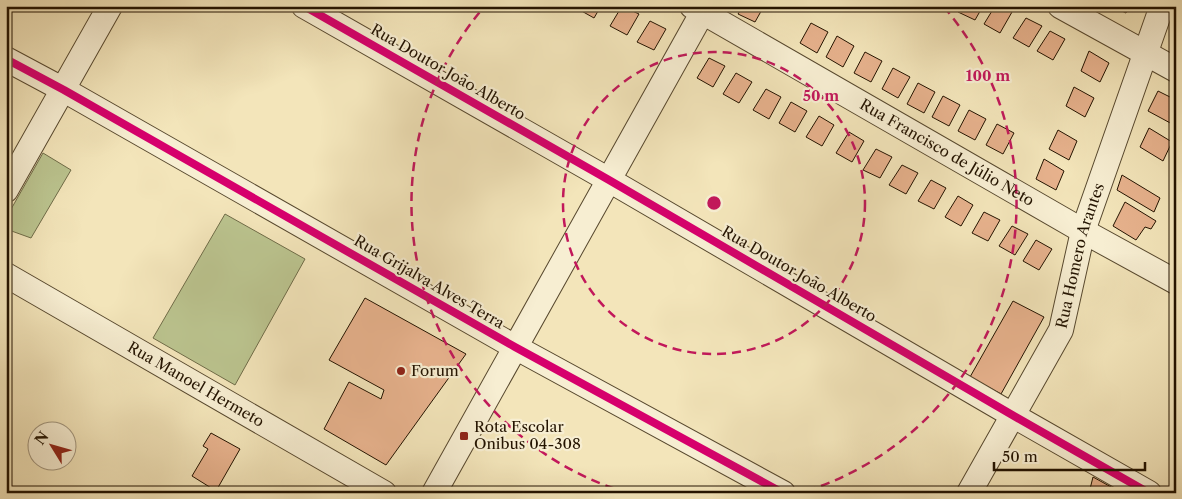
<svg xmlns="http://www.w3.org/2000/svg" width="1182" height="499" font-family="'Libre Caslon Text',serif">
  <rect width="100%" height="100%" fill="#f3e5ba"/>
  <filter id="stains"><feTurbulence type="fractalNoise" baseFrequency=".004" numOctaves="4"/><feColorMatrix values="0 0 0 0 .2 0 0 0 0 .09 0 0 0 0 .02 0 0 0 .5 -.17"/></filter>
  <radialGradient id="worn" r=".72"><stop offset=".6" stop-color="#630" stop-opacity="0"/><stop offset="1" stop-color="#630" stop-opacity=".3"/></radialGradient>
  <g fill="#bbc48f" stroke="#6f6c48">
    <polygon points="43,153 71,170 31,238 6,229 6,218"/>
    <polygon points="225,214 305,259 235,385 153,338"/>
  </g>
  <g fill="#e7b28d" stroke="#231300">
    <polygon points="580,6 601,6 594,18 578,9"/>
    <polygon points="622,6 639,14 627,35 610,26"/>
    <polygon points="743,6 764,6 755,22 738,14"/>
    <polygon points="962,6 983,6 975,20 958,12"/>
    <polygon points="995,6 1002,6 1012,12 1000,33 984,24"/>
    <polygon points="1112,6 1130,6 1126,13"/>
    <polygon points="1026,18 1042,26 1029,47 1013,38"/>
    <polygon points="650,21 666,29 654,50 637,42"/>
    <polygon points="811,23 828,32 817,53 800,43"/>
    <polygon points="1050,31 1065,39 1053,60 1037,51"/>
    <polygon points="837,36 854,46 843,67 826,57"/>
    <polygon points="1089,51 1109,63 1100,82 1081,71"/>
    <polygon points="865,52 882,61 871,82 854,73"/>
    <polygon points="709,58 725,66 713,87 697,78"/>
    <polygon points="893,68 910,77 898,98 882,89"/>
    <polygon points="736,73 752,82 739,103 723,94"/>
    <polygon points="918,83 935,92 924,113 907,104"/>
    <polygon points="1074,87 1094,98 1085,117 1066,106"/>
    <polygon points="766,89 781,97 769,119 753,110"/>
    <polygon points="1158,91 1176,100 1176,121 1174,125 1148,111"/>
    <polygon points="943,96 960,105 949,126 932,117"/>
    <polygon points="791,102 807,111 795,132 779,123"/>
    <polygon points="969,110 986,119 975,140 958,131"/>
    <polygon points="819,116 834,125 822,146 806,137"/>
    <polygon points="997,124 1014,133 1003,154 986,145"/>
    <polygon points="1149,128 1172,142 1163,161 1140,147"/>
    <polygon points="1058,130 1077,141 1069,160 1049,149"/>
    <polygon points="849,132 864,141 852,162 836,153"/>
    <polygon points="876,149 892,157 880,178 863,170"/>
    <polygon points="1044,159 1064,171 1056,190 1036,179"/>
    <polygon points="902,165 918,173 906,194 889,185"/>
    <polygon points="1122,175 1160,198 1154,212 1117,190"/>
    <polygon points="931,180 946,188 934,209 918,201"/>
    <polygon points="958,196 973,205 961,226 945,217"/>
    <polygon points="1125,202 1156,221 1151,229 1145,227 1136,240 1113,226"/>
    <polygon points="984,212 1000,220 988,241 972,233"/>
    <polygon points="1012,226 1028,234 1015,255 999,246"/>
    <polygon points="1036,240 1052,249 1039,270 1023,261"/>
    <polygon points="365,298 466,354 386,465 324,429 349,382 381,399 384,390 329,360"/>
    <polygon points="1013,301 1044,317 1001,394 970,377"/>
    <polygon points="211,433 240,449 216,491 192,476 208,449 203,446"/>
    <polygon points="1093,477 1122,493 1089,493"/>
  </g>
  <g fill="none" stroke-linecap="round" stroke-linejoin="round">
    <g stroke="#57482e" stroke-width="26">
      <g id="minor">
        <polyline points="304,6 609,180 1014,416 1149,493"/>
        <path id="s1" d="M692,6L1083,231L1176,282"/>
        <polyline points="1060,6 1176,70"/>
        <polyline points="6,59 64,90 515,347 783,493"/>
        <polyline points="6,190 110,6"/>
        <path id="s2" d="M6,275L384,493"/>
        <polyline points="434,493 706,6"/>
        <path id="s3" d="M969,493L1061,330L1083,231L1162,6"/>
      </g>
    </g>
    <use href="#minor" stroke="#f7eed2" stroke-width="24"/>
    <g stroke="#f7eed2" stroke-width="11">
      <g id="cycleway">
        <polyline points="304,6 609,180 1014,416 1149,493"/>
        <polyline points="6,59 64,90 515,347 783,493"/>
      </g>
    </g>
    <use href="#cycleway" stroke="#d6006c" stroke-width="8"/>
  </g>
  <g fill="none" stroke="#c2185b" stroke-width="2.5" stroke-dasharray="9 6">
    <circle cx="714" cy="203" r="151"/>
    <path d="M628 493A302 302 0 0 1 484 7M944 7A302 302 0 0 1 800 493"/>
  </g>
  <g fill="#8f2418" stroke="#f7eed2" stroke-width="2">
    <circle cx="401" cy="371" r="5"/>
    <rect x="459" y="431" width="10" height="10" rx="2.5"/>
  </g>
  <g text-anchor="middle" stroke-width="4.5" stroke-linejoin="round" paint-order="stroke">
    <g font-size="15" fill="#231300" stroke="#f7eed2">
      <text transform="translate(448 72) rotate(30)" y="5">Rua Doutor João Alberto</text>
      <text dy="5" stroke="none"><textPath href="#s1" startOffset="294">Rua Francisco de Júlio Neto</textPath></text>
      <text dy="5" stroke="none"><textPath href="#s3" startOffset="264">Rua Homero Arantes</textPath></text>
      <text transform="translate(799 274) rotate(30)" y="5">Rua Doutor João Alberto</text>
      <text transform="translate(429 282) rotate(30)" y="5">Rua Grijalva Alves Terra</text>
      <text dy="5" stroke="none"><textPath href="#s2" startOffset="219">Rua Manoel Hermeto</textPath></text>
    </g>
    <g font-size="15" fill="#231300" stroke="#f7eed2" text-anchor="start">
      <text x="411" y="376">Forum</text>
      <text x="474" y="432">Rota Escolar<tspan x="474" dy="17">Onibus 04-308</tspan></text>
    </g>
  </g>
  <circle cx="714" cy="203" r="8" fill="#c2185b" stroke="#f7eed2" stroke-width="2.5"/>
  <g font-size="15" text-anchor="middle" font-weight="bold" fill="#c2185b" stroke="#f7eed2" stroke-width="4.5" stroke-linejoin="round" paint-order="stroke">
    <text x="988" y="81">100 m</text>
    <text x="821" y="101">50 m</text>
  </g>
  <rect width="1182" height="499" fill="none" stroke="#f3e5ba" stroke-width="25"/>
  <rect x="8" y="8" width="1167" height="484" fill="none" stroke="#231300" stroke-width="2.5"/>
  <rect x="12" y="12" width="1157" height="474" fill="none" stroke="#231300"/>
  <g transform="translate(52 446) rotate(307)"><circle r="24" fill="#f7eed2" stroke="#a2967e"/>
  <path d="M0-4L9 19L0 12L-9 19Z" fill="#8f2418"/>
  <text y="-8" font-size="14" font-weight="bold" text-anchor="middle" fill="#231300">N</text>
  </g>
  <path d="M994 462v8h151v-8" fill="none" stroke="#231300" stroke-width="2.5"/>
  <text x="1002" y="462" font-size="15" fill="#231300" stroke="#f7eed2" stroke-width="4" paint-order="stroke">50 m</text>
  <rect width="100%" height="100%" filter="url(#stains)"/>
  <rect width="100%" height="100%" fill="url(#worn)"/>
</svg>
